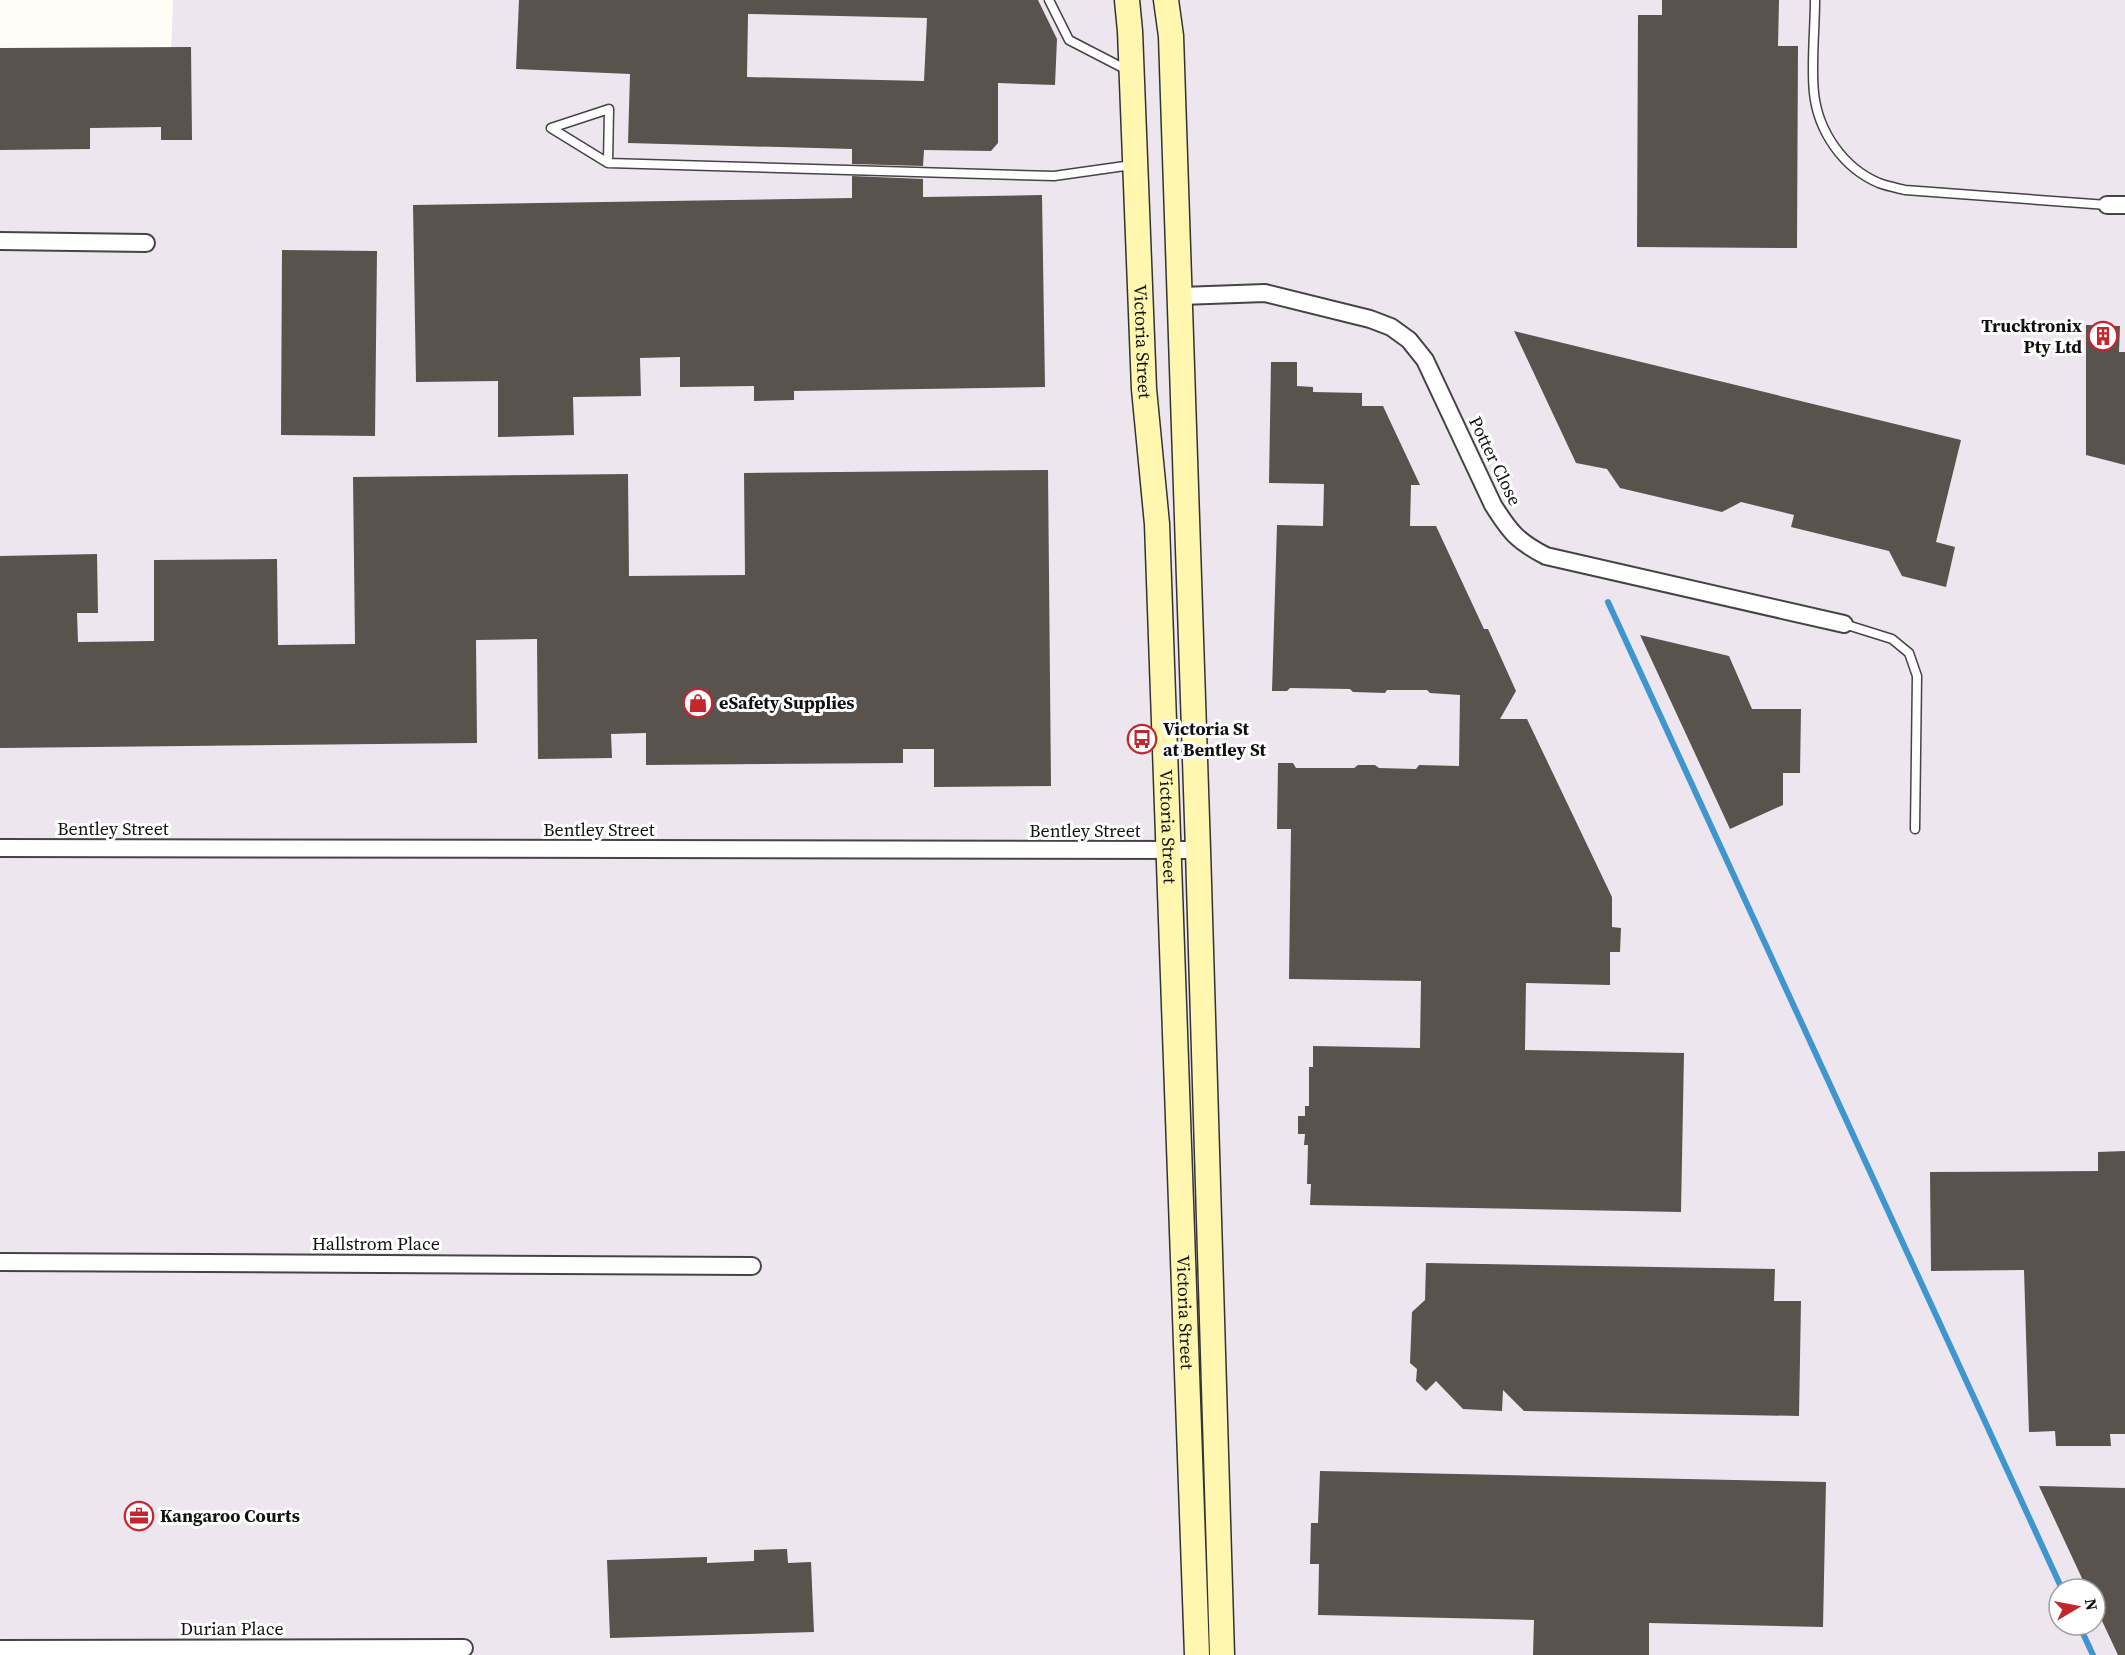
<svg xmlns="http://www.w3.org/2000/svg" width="2125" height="1655" font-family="'Source Serif 4',serif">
  <rect width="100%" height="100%" fill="#fffdf5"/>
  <path fill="#eee6ef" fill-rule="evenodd" d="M173,0H2125V1655H0V50L171,56ZM2059,1589H2095V1625H2059Z"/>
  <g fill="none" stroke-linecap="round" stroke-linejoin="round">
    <g stroke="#3f96cf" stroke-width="6">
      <polyline points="1608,602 2062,1589"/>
      <polyline points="2079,1625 2093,1655"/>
    </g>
  </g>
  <g fill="#5a524d" fill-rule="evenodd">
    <path d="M519,0H1038L1057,39L1055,85L998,83V143L991,151L924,150L923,166L852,164V149L628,143L630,74L516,69ZM748,14L927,18L924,81L747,77Z"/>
    <polygon points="1662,0 1779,0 1778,46 1798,46 1797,248 1637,247 1638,15 1662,15"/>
    <polygon points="191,47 192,140 161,140 161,127 90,128 90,149 0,150 0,48"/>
    <polygon points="852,176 923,179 923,197 1042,195 1045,387 794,391 794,400 754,401 754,386 680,387 680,357 640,358 641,396 573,397 574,435 498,437 498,381 416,382 413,205 852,198"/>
    <polygon points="282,250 377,251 375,436 281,435"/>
    <polygon points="2086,325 2120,326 2119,352 2125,352 2125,465 2086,455"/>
    <polygon points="1514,331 1961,440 1936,542 1955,547 1946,587 1902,576 1889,551 1791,527 1794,515 1741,502 1722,512 1620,488 1607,469 1576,463"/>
    <polygon points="1271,362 1297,362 1297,386 1313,387 1313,392 1362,393 1362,406 1383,406 1420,485 1411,485 1410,526 1436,526 1484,629 1488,629 1516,691 1500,719 1527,719 1612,897 1612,927 1621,928 1620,952 1610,952 1610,985 1526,983 1525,1050 1684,1053 1681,1212 1310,1205 1311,1184 1307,1184 1308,1145 1304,1145 1305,1134 1298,1134 1298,1116 1305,1116 1305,1106 1309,1106 1309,1067 1313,1067 1313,1046 1420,1048 1421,981 1289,979 1291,829 1277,829 1278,763 1293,763 1296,768 1354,768 1358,765 1375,765 1379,768 1416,769 1419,765 1459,766 1460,695 1430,693 1427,690 1387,690 1385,693 1353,692 1350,689 1290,688 1287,691 1272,691 1277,525 1323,526 1324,484 1269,483"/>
    <polygon points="1048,470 1051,786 934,787 934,749 903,749 903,763 646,765 646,733 611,734 612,758 538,759 537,639 476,640 477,743 0,748 0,556 97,554 98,613 77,613 78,642 154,641 154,560 277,559 278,645 355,644 353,477 628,474 629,576 745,575 744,473"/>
    <polygon points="1640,635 1729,656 1752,709 1801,709 1800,773 1783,773 1783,805 1730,829"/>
    <polygon points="2125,1151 2125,1434 2110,1434 2111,1446 2056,1446 2055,1431 2029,1432 2024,1270 1931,1271 1930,1172 2098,1171 2098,1152"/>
    <polygon points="1426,1263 1775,1269 1774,1301 1801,1301 1799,1416 1524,1411 1503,1390 1502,1411 1463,1409 1436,1381 1426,1391 1416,1381 1417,1369 1410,1363 1412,1312 1425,1300"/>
    <polygon points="1320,1471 1826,1482 1823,1627 1649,1623 1649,1655 1533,1655 1534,1620 1318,1615 1319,1564 1310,1564 1311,1523 1318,1523"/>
    <polygon points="2039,1486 2125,1488 2125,1655 2118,1655 2095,1606 2095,1589 2087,1589"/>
    <polygon points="787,1549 788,1563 811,1562 814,1632 610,1638 607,1560 707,1557 707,1563 754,1561 754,1550"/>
  </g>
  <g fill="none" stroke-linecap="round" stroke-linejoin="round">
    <g stroke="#444" stroke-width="11">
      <g id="service">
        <polyline points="1049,0 1069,40 1129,71"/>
        <path d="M1815,0C1815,28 1811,65 1814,93C1818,131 1843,168 1879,183C1887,186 1897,188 1905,190L2107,205"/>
        <polyline points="608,163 551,128 609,109 608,163 1054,176 1132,165"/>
        <polyline points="1844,624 1892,639 1909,653 1917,676 1915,829"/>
      </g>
    </g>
    <g stroke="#444" stroke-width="20">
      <g id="minor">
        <polyline points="2107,205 2125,205"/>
        <polyline points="0,241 146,243"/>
        <path d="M1181,296L1265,293L1370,319L1391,327L1409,340L1425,360L1493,505C1510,532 1517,541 1546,556L1844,624"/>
        <polyline points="0,848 1198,850"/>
        <polyline points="0,1262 752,1266"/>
        <polyline points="0,1649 464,1648"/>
      </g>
    </g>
    <g stroke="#333" stroke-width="27">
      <g id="secondary">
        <path id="s1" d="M1127,0L1130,31L1144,389L1157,524L1197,1655"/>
        <polyline points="1166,0 1171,36 1198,850 1222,1655"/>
      </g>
    </g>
    <use href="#service" stroke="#fff" stroke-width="8"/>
    <use href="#minor" stroke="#fff" stroke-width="16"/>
    <use href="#secondary" stroke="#fff6b0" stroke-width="24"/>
  </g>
  <defs>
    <g id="building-ring" transform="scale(1.5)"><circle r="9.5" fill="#fff" stroke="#c4262e" stroke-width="1.5"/><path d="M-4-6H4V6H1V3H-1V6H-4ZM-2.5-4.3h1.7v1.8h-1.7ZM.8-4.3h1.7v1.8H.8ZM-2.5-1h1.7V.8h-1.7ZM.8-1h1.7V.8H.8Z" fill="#c4262e"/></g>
    <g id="shop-ring" transform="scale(1.5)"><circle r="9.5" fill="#fff" stroke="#c4262e" stroke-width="1.5"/><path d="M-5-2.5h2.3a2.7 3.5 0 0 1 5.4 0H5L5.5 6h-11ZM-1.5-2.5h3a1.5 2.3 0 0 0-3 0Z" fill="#c4262e"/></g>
    <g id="bus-ring" transform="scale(1.5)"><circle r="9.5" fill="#fff" stroke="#c4262e" stroke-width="1.5"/><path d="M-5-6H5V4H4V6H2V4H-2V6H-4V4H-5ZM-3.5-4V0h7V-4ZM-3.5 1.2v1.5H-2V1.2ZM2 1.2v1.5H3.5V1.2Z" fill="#c4262e"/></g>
    <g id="office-ring" transform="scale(1.5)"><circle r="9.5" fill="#fff" stroke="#c4262e" stroke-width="1.5"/><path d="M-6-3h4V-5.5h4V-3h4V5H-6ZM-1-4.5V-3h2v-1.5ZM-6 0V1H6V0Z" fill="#c4262e"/></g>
  </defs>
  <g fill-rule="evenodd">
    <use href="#building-ring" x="2103" y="336"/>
    <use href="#shop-ring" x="698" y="703"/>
    <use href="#bus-ring" x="1142" y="739"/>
    <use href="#office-ring" x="139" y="1516"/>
  </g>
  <g text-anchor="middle" stroke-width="6" stroke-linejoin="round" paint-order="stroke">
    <g font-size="18" font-weight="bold" fill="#111" stroke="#fff" text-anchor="start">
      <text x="2082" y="332" text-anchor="end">Trucktronix<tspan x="2082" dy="21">Pty Ltd</tspan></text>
      <text x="719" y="709">eSafety Supplies</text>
      <text x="1163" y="735">Victoria St<tspan x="1163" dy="21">at Bentley St</tspan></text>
      <text x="160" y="1522">Kangaroo Courts</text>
    </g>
    <g font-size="18" fill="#111" stroke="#fff">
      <text dy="6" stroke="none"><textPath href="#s1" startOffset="342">Victoria Street</textPath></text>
      <text transform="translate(1495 461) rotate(64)" y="6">Potter Close</text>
      <text dy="6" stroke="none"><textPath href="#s1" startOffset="828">Victoria Street</textPath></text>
      <text x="113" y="835">Bentley Street</text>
      <text x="599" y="836">Bentley Street</text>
      <text x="1085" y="837">Bentley Street</text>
      <text x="376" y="1250">Hallstrom Place</text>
      <text dy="6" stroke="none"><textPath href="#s1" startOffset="1314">Victoria Street</textPath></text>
      <text x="232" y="1635">Durian Place</text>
    </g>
  </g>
  <g transform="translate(2077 1607) rotate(80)"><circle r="28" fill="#ffffff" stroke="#a0a0a0" stroke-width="1.5"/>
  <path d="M0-4.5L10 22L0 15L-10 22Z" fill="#c4262e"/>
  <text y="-9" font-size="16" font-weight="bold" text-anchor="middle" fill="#111111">N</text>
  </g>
</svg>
